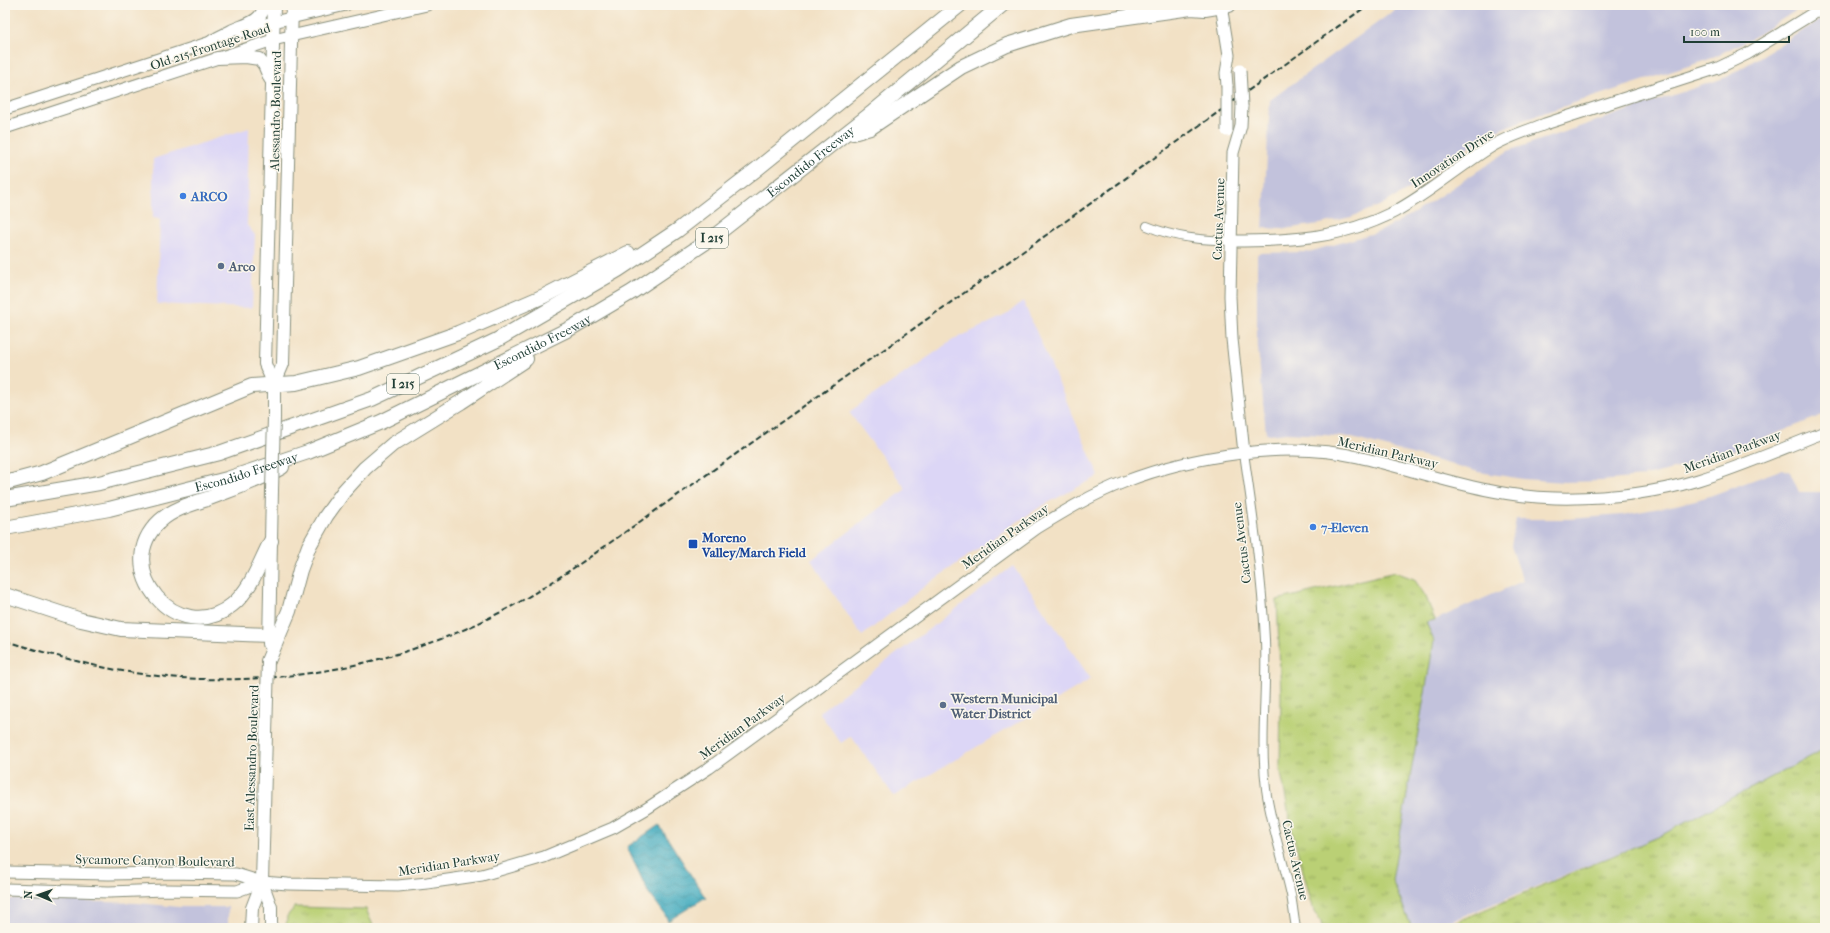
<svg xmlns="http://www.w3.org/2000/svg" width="1830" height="933" font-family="'IM FELL French Canon',serif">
  <defs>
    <pattern id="grass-tufts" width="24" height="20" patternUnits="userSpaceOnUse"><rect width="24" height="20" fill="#bad075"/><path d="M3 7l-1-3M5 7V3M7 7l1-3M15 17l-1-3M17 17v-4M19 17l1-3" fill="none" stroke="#97aa61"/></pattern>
    <pattern id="water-waves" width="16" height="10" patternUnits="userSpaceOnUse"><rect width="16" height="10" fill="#3da9bd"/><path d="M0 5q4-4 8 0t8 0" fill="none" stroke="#338b9a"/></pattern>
  </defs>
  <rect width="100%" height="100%" fill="#fbf7ec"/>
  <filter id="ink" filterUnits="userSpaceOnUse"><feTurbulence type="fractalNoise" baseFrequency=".025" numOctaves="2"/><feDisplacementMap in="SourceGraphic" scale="8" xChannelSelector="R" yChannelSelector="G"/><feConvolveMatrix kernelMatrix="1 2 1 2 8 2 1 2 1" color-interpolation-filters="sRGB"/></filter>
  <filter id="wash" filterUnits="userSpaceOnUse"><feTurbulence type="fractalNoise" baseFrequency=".012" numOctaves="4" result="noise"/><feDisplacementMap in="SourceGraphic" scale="16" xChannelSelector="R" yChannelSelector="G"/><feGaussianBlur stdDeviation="0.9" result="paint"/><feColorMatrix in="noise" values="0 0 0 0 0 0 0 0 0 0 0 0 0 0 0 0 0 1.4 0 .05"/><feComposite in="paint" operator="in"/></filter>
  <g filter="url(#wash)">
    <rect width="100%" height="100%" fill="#f2e1c5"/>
    <g fill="#dcd6f6">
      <polygon points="249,128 247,225 255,235 252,308 157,304 160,219 153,218 153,159"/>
      <polygon points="1023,301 1099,476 1040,507 1008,528 925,586 862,636 811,560 906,489 849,412 953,340 1006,315"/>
      <polygon points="1013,566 1091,679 894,796 851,736 841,743 819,712"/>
    </g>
    <g fill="#c2c2dc">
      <polygon points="1402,5 1805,5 1754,37 1707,60 1534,116 1501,129 1472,145 1417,185 1379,206 1351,217 1320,224 1284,229 1263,228 1270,100"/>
      <polygon points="1825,17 1825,414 1710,460 1641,477 1601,481 1564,482 1523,479 1479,472 1352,438 1325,435 1286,433 1269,435 1266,433 1257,337 1257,255 1259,253 1309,252 1381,231 1414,213 1508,151 1727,77"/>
      <polygon points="1783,469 1790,472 1799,492 1825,492 1825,749 1658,837 1433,928 1412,928 1392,880 1434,641 1426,622 1435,620 1523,581 1511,546 1516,519 1569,519 1622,515 1676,505 1707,497"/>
      <polygon points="5,899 137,903 179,907 228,907 228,928 5,928"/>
    </g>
    <g fill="url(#grass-tufts)" stroke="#6c8654">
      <polygon points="1395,572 1414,579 1426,597 1435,620 1426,622 1434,641 1392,880 1412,928 1322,928 1321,922 1314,911 1292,831 1280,767 1281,694 1277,600"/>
      <polygon points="1825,749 1825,928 1441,928 1658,837"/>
      <polygon points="295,907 366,909 374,928 286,928 287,916"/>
    </g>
    <polygon fill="url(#water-waves)" stroke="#2e7378" points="659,825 703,894 706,897 668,921 664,913 648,892 627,847"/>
  </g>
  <g filter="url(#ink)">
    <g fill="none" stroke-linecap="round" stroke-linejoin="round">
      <g stroke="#888f7c" stroke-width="10">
        <g id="street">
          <path d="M1147,226C1175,238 1202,240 1231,241"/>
          <path d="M1244,453C1253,515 1262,577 1265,640C1267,690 1260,739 1266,789C1271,825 1283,859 1291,895C1293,906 1294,917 1296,928"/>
        </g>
      </g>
      <g stroke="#888f7c" stroke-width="13">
        <g id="secondary">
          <polyline points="1221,5 1229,55 1226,73 1227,86"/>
          <polyline points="241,32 265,24 346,5"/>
          <polyline points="1242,106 1241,126 1233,153 1230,296 1232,339 1244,453"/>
          <polyline points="5,109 220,39"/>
          <polyline points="5,128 273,40 427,5"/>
          <path d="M1231,241C1289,241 1341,239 1394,212C1428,194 1457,168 1489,148C1506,137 1527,131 1545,124L1718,68L1747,54L1825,6"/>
          <path d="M5,872L109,874L164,873L236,874L262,882L288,884L398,886L427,883L482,875L544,857L613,828L646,809L709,768L1037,528C1065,511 1093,494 1124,482C1191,456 1288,440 1358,457C1424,472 1488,497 1555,498C1603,499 1652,494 1698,480C1741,467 1783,448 1825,432"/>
          <polyline points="5,889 109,892 165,890 237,891 262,882"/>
        </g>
      </g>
      <g stroke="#888f7c" stroke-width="14">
        <g id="primary">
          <polyline points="274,5 265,364 274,385"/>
          <path d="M212,41C218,38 225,34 231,31C245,24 261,23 265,5"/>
          <polyline points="217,58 246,57 259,59 264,65 270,79"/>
          <polyline points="274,418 274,385 283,364 292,5"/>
          <polyline points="269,644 272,490"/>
          <polyline points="262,882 271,907 271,928"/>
          <polyline points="251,928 252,908 262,882 267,698"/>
        </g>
      </g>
      <g stroke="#888f7c" stroke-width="16">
        <g id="highway">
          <polyline points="853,133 870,128 961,67 1007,45 1071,25 1191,8 1205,9 1229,5"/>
          <polyline points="5,483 42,473 252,386 296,383 359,368 458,333 544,296 628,253"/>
          <polyline points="5,499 99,483 219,453 372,399 497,340 618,270 678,230 757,169 960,5"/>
          <path id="s1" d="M5,528L109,509L227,479L308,452L381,422L571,328L632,292L712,238L873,112L1002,5"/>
          <path d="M271,541C260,562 251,590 232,605C178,649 109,568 160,521C173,509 191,504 207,499C232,489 258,481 282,467"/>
          <polyline points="5,595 81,620 121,629 269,635"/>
          <polyline points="268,661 289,611 300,570 309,546 326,516 344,491 365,468 393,444 461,402 526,359"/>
        </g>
      </g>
      <use href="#street" stroke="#fff" stroke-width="8"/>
      <use href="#secondary" stroke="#fff" stroke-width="11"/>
      <use href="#primary" stroke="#fff" stroke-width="12"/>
      <use href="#highway" stroke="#fff" stroke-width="14"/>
      <path stroke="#1f3d34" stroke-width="2" stroke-dasharray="6 3" stroke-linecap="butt" d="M5,641C50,654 95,668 142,674C260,690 386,670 493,616C526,600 557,579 587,559L1052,231L1368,5"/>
      <g stroke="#888f7c" stroke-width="13" stroke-linecap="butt">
        <g id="secondary-bridge">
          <polyline points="1240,70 1242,106"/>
          <polyline points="1227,86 1227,131"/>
        </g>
      </g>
      <g stroke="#888f7c" stroke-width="14" stroke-linecap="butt">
        <g id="primary-bridge">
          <polyline points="272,490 274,418"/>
          <polyline points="267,698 268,661"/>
        </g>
      </g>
      <use href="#secondary-bridge" stroke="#fff" stroke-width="11"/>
      <use href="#primary-bridge" stroke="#fff" stroke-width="12"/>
    </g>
  </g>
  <g fill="#3f7fe0" stroke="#fbf7ec" stroke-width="1.5">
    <circle cx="183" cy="196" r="4"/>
    <circle cx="1313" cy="527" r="4"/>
  </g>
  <g fill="#5c6f8a" stroke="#fbf7ec" stroke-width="1.5">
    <circle cx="221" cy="266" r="4"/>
    <circle cx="943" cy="705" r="4"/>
  </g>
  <rect fill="#1a4fb4" stroke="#fbf7ec" stroke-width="1.5" x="688" y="539" width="10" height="10" rx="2"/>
  <g text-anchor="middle" stroke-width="3" stroke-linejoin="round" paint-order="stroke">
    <g fill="#fbf7ec" stroke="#61756b" stroke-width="1">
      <rect x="696" y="228" width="32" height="20" rx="3"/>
      <rect x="387" y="374" width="32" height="20" rx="3"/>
    </g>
    <g font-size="12" font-weight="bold" fill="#1f3d34">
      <text x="712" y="242">I 215</text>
      <text x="403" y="388">I 215</text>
    </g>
    <g font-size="13" fill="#1f3d34" stroke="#fbf7ec">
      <text transform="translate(210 46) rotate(-18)" y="5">Old 215 Frontage Road</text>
      <text transform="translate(275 111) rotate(-89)" y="5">Alessandro Boulevard</text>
      <text transform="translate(1452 158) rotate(-33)" y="5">Innovation Drive</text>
      <text dy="5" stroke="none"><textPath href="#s1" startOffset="896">Escondido Freeway</textPath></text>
      <text transform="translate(1218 219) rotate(-88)" y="5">Cactus Avenue</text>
      <text dy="5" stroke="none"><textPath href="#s1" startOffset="572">Escondido Freeway</textPath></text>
      <text transform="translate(1732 451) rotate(-20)" y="5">Meridian Parkway</text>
      <text transform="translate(1388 452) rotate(13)" y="5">Meridian Parkway</text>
      <text dy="5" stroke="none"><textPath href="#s1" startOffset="248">Escondido Freeway</textPath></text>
      <text transform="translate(1005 536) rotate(-35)" y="5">Meridian Parkway</text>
      <text transform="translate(1241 543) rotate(-97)" y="5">Cactus Avenue</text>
      <text transform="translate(742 726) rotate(-36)" y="5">Meridian Parkway</text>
      <text transform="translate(251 758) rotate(-88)" y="5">East Alessandro Boulevard</text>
      <text transform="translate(155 860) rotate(1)" y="5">Sycamore Canyon Boulevard</text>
      <text transform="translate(1296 860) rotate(77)" y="5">Cactus Avenue</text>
      <text transform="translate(449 863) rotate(-9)" y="5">Meridian Parkway</text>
    </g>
    <g font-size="13" font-weight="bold" fill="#366cbe" stroke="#fbf7ec" text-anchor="start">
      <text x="191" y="201">ARCO</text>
      <text x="1321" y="532">7-Eleven</text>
    </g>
    <g font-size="13" font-weight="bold" fill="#4e5e75" stroke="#fbf7ec" text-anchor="start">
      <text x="229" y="271">Arco</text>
      <text x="951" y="703">Western Municipal<tspan x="951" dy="15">Water District</tspan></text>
    </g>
    <g font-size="13" font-weight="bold" fill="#164399" stroke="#fbf7ec" text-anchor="start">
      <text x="702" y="542">Moreno<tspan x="702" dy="15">Valley/March Field</tspan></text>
    </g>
  </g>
  <rect width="1830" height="933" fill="none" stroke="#fbf7ec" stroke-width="20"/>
  <g transform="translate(38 895) rotate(272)" stroke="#fbf7ec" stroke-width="3" paint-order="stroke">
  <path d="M0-3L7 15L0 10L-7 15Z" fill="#1f3d34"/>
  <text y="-6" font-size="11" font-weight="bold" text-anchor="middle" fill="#1f3d34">N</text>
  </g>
  <path d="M1684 36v6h105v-6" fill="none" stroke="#1f3d34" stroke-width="2"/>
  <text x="1690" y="36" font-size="12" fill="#1f3d34" stroke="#fbf7ec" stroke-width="3" paint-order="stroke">100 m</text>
</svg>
